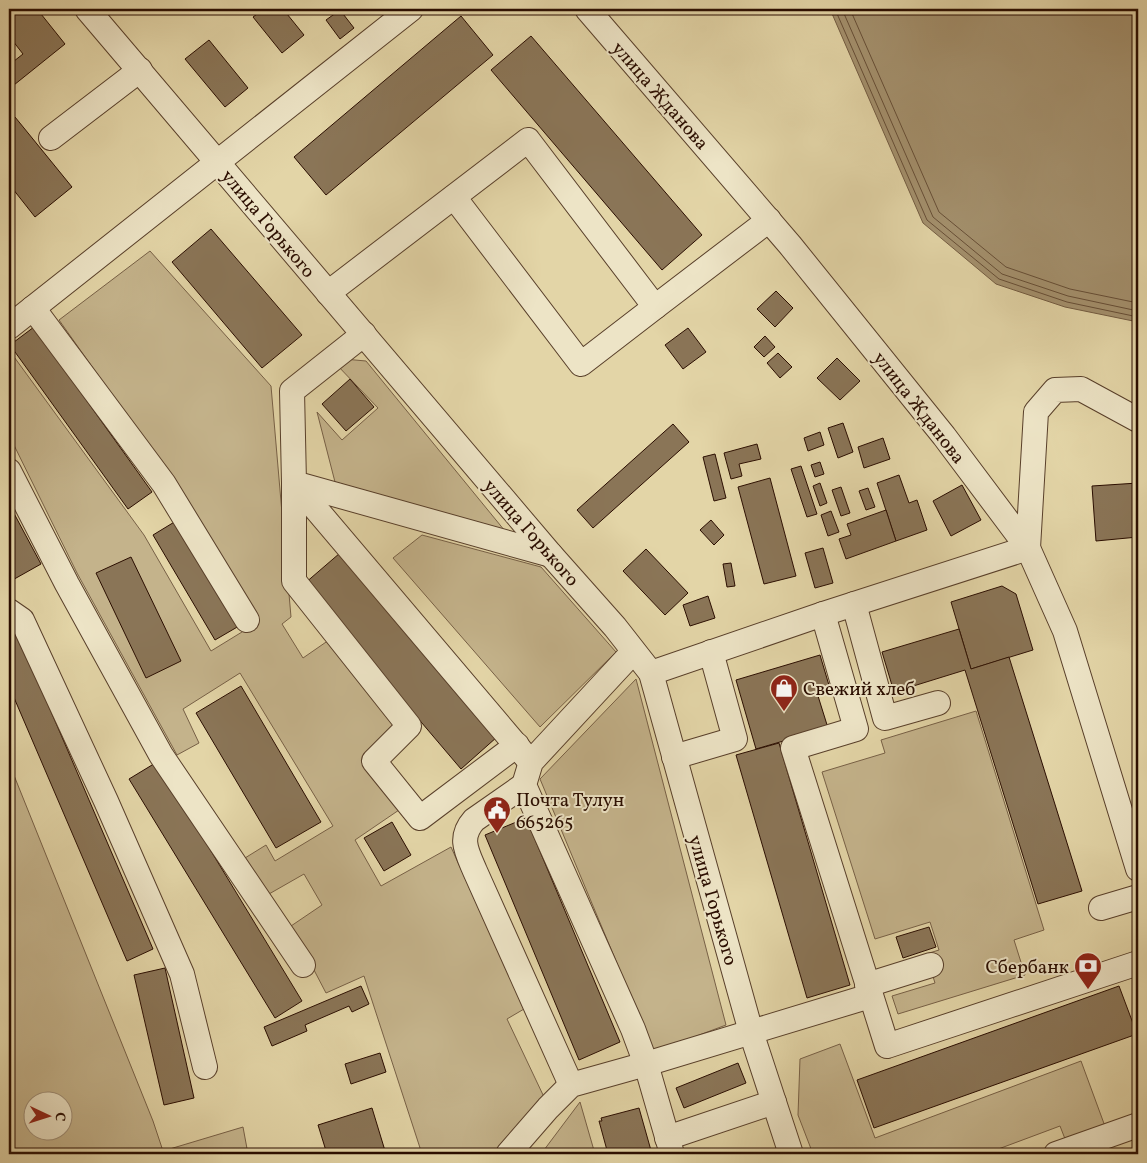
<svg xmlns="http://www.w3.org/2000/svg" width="1147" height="1163" font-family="Vollkorn,serif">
  <rect width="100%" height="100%" fill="#e3d5a7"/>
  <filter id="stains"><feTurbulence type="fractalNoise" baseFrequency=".004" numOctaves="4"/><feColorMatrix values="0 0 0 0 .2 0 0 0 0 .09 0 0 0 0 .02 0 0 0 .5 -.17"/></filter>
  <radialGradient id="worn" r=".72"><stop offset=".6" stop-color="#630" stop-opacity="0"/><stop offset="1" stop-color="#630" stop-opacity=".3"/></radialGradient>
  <g fill="#c4b38b" stroke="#776046" fill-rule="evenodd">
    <polygon points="150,251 271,386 291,617 282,624 303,658 329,640 397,727 361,760 399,810 355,840 381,886 451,847 524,1009 507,1019 544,1097 496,1154 422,1154 364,976 326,993 291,926 322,905 304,874 269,894 245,858 266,845 275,861 333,826 240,673 183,709 199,743 177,755 77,573 9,435 9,350 144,535 211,651 255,624 180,491 59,320"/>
    <polygon points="344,359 366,361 505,531 335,482 317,412 342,440 378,408 336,364"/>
    <polygon points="422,535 541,567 616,652 540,727 393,558"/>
    <polygon points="636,679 726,1025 654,1052 540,779"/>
    <polygon points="976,711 1044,930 1014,940 1025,975 898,1014 892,996 935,983 926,954 939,950 930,922 875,939 822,772 885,753 881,740"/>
    <path d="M9,763L153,1121L163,1151L243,1127L248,1154H9ZM62,1100V1130H32V1100Z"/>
    <polygon points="840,1044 875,1138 1081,1061 1106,1129 1067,1144 1060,1126 985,1154 813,1154 798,1115 800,1059"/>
    <polygon points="580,1102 595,1154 541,1154"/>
  </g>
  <polygon fill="#a4916e" stroke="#735c42" points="830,9 1138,9 1138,322 1065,307 996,284 923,223"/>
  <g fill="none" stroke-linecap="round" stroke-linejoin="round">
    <g stroke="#674f37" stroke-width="1">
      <polyline points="835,9 927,220 999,279 1067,302 1138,317"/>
      <polyline points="842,9 933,217 1002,274 1068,296 1138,311"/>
      <polyline points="850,9 939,212 1006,267 1070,289 1138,303"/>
    </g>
  </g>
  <g fill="#8a7557" stroke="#2a0d00">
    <polygon points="9,9 37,9 65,44 9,89 9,65 23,54 9,36"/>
    <polygon points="264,9 283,9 304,35 282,53 253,17"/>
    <polygon points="340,10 354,28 340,39 326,20"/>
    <polygon points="461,16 493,55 326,195 294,157"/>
    <polygon points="531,36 702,235 662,270 491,70"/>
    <polygon points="209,40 248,88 225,107 185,59"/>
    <polygon points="15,117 72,187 35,217 9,184 9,123"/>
    <polygon points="211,229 302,335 262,368 172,262"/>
    <polygon points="776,291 793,308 775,327 757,309"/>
    <polygon points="34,327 152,492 128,509 10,345"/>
    <polygon points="688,328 706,352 683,369 665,345"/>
    <polygon points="765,336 775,347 764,357 754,347"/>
    <polygon points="778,353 792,367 780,378 767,363"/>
    <polygon points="837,358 860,381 840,400 817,378"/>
    <polygon points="350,379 374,407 346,431 322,404"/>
    <polygon points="843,423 853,452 838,458 828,428"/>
    <polygon points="673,424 689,442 593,528 577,510"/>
    <polygon points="820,432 824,445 808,451 804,438"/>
    <polygon points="883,438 890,459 864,468 858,447"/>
    <polygon points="757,444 761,459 739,464 742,476 731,479 724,453"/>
    <polygon points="715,454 726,498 714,501 703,457"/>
    <polygon points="820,462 824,474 815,477 811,465"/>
    <polygon points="801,466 817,514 807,517 791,469"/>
    <polygon points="899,475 909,503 917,500 927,530 896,541 877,483"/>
    <polygon points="770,478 796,576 764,584 738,487"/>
    <polygon points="820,483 827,503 820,506 813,486"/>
    <polygon points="1138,483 1138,537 1096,541 1092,486"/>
    <polygon points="962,485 981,520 951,536 933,501"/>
    <polygon points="841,487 850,513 841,516 832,490"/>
    <polygon points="868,488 875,507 866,510 859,491"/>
    <polygon points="9,504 41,564 9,582"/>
    <polygon points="886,510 896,541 846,559 839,539 851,535 847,524"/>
    <polygon points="831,511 839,532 828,536 821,515"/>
    <polygon points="711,520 724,535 714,545 700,530"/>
    <polygon points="176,521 239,626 215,640 153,535"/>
    <polygon points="823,548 833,583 815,588 805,553"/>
    <polygon points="646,549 688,593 665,615 623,571"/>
    <polygon points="340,553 497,737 461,769 304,584"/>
    <polygon points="131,557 181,661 146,678 96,573"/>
    <polygon points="731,563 735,586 727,587 723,564"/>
    <polygon points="1002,586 1016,594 1033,650 971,669 951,602"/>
    <polygon points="708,596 715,618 690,626 683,605"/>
    <polygon points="13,623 153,949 127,961 9,686 9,625"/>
    <polygon points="959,629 971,669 1009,657 1082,891 1038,904 965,670 894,692 882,652"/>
    <polygon points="820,655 831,692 818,696 828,728 756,749 736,680"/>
    <polygon points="241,686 321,822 276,848 196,713"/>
    <polygon points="779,743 850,985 807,998 736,755"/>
    <polygon points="157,762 302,1001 275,1018 129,779"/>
    <polygon points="526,818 620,1042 579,1060 485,835"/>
    <polygon points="392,822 411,855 384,871 364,838"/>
    <polygon points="929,927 936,947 903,958 896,937"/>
    <polygon points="165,968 194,1098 164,1105 134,975"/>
    <polygon points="361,986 369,1004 352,1012 349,1006 305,1025 307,1031 272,1046 264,1027"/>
    <polygon points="1119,986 1137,1034 874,1128 857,1080"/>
    <polygon points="380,1053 386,1072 351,1084 345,1064"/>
    <polygon points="738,1063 746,1083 684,1108 676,1088"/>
    <polygon points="372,1108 386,1154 327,1154 318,1125"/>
    <polygon points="639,1108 652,1154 608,1154 599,1121 602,1121 601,1118"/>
  </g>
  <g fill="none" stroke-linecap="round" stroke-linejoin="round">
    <g stroke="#583f2a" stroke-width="26">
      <g id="minor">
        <polyline points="87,9 551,555 615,627 651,673 751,1032 791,1154"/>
        <polyline points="587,9 790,245 944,436 1028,548 1065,631 1138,869"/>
        <polyline points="51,138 140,70"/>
        <polyline points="454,197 581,364 655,307"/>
        <polyline points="328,293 528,140 655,307 769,220"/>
        <polyline points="33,308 164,484 247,620"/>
        <polyline points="9,327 411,9"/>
        <polyline points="364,334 292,391 294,483 551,555"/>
        <polyline points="9,471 67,584 161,755 303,965"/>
        <polyline points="294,483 294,581 409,726 374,761 420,818 517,745"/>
        <polyline points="294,483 527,758"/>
        <polyline points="854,604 885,718 938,703"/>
        <polyline points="9,611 22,620 106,801 182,974 205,1067"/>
        <polyline points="823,614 856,729 793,748 887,1046 1138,963"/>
        <polyline points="633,652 531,762 524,785 633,1029 646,1064 672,1154"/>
        <polyline points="651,673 823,614 1028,548 1036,412 1055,390 1081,389 1138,420"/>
        <polyline points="674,757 735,739 711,652"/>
        <path d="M524,785L474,820C458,838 467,852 475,871L571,1085"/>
        <polyline points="1101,908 1138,897"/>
        <polyline points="867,985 931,965"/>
        <polyline points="667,1138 774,1102"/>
        <polyline points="508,1154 548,1108 571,1085 646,1064 870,996"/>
        <polyline points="1056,1154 1138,1125"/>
      </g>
    </g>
    <use href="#minor" stroke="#ede4c6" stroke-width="24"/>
  </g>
  <defs>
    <g id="shop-pin" transform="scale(1.4375)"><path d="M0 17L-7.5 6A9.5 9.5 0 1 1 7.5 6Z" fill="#8f2418" stroke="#ede4c6"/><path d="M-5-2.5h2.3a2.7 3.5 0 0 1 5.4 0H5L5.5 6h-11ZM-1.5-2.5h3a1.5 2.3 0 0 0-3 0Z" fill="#fff"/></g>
    <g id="civic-pin" transform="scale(1.4375)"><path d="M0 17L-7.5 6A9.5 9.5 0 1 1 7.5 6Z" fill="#8f2418" stroke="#ede4c6"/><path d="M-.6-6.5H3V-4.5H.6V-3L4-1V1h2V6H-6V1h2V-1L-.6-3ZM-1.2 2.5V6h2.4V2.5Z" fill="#fff"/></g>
    <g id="bank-pin" transform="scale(1.4375)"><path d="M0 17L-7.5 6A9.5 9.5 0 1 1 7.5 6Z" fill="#8f2418" stroke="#ede4c6"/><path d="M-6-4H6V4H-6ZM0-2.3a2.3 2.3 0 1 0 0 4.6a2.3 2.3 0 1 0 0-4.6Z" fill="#fff"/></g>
  </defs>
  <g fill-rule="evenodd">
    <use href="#shop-pin" x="784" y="688"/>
    <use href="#civic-pin" x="497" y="810"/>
    <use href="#bank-pin" x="1088" y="966"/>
  </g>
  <g text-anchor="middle" stroke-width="4" stroke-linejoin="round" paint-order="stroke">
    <g font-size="19" fill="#2a0d00" stroke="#ede4c6">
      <text transform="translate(661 95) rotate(49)" y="7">улица Жданова</text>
      <text transform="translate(269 223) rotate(50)" y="7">улица Горького</text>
      <text transform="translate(920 407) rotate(52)" y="7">улица Жданова</text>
      <text transform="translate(532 532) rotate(49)" y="7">улица Горького</text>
      <text transform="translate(714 900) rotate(74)" y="7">улица Горького</text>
    </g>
    <g font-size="19" fill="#2a0d00" stroke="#ede4c6" text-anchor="start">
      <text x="803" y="695">Свежий хлеб</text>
      <text x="516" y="806">Почта Тулун<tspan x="516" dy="22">665265</tspan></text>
      <text x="1069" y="973" text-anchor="end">Сбербанк</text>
    </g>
  </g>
  <rect width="1147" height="1163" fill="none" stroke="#e3d5a7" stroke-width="30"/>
  <rect x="10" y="10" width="1127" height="1143" fill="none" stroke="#2a0d00" stroke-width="2.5"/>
  <rect x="15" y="15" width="1117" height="1133" fill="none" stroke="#2a0d00"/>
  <g transform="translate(48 1116) rotate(94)"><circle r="24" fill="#ede4c6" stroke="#9f8e77"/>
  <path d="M0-4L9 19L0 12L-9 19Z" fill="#8f2418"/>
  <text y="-8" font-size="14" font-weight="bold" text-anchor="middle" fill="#2a0d00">С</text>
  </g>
  <rect width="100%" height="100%" filter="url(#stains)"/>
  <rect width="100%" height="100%" fill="url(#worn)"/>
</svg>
